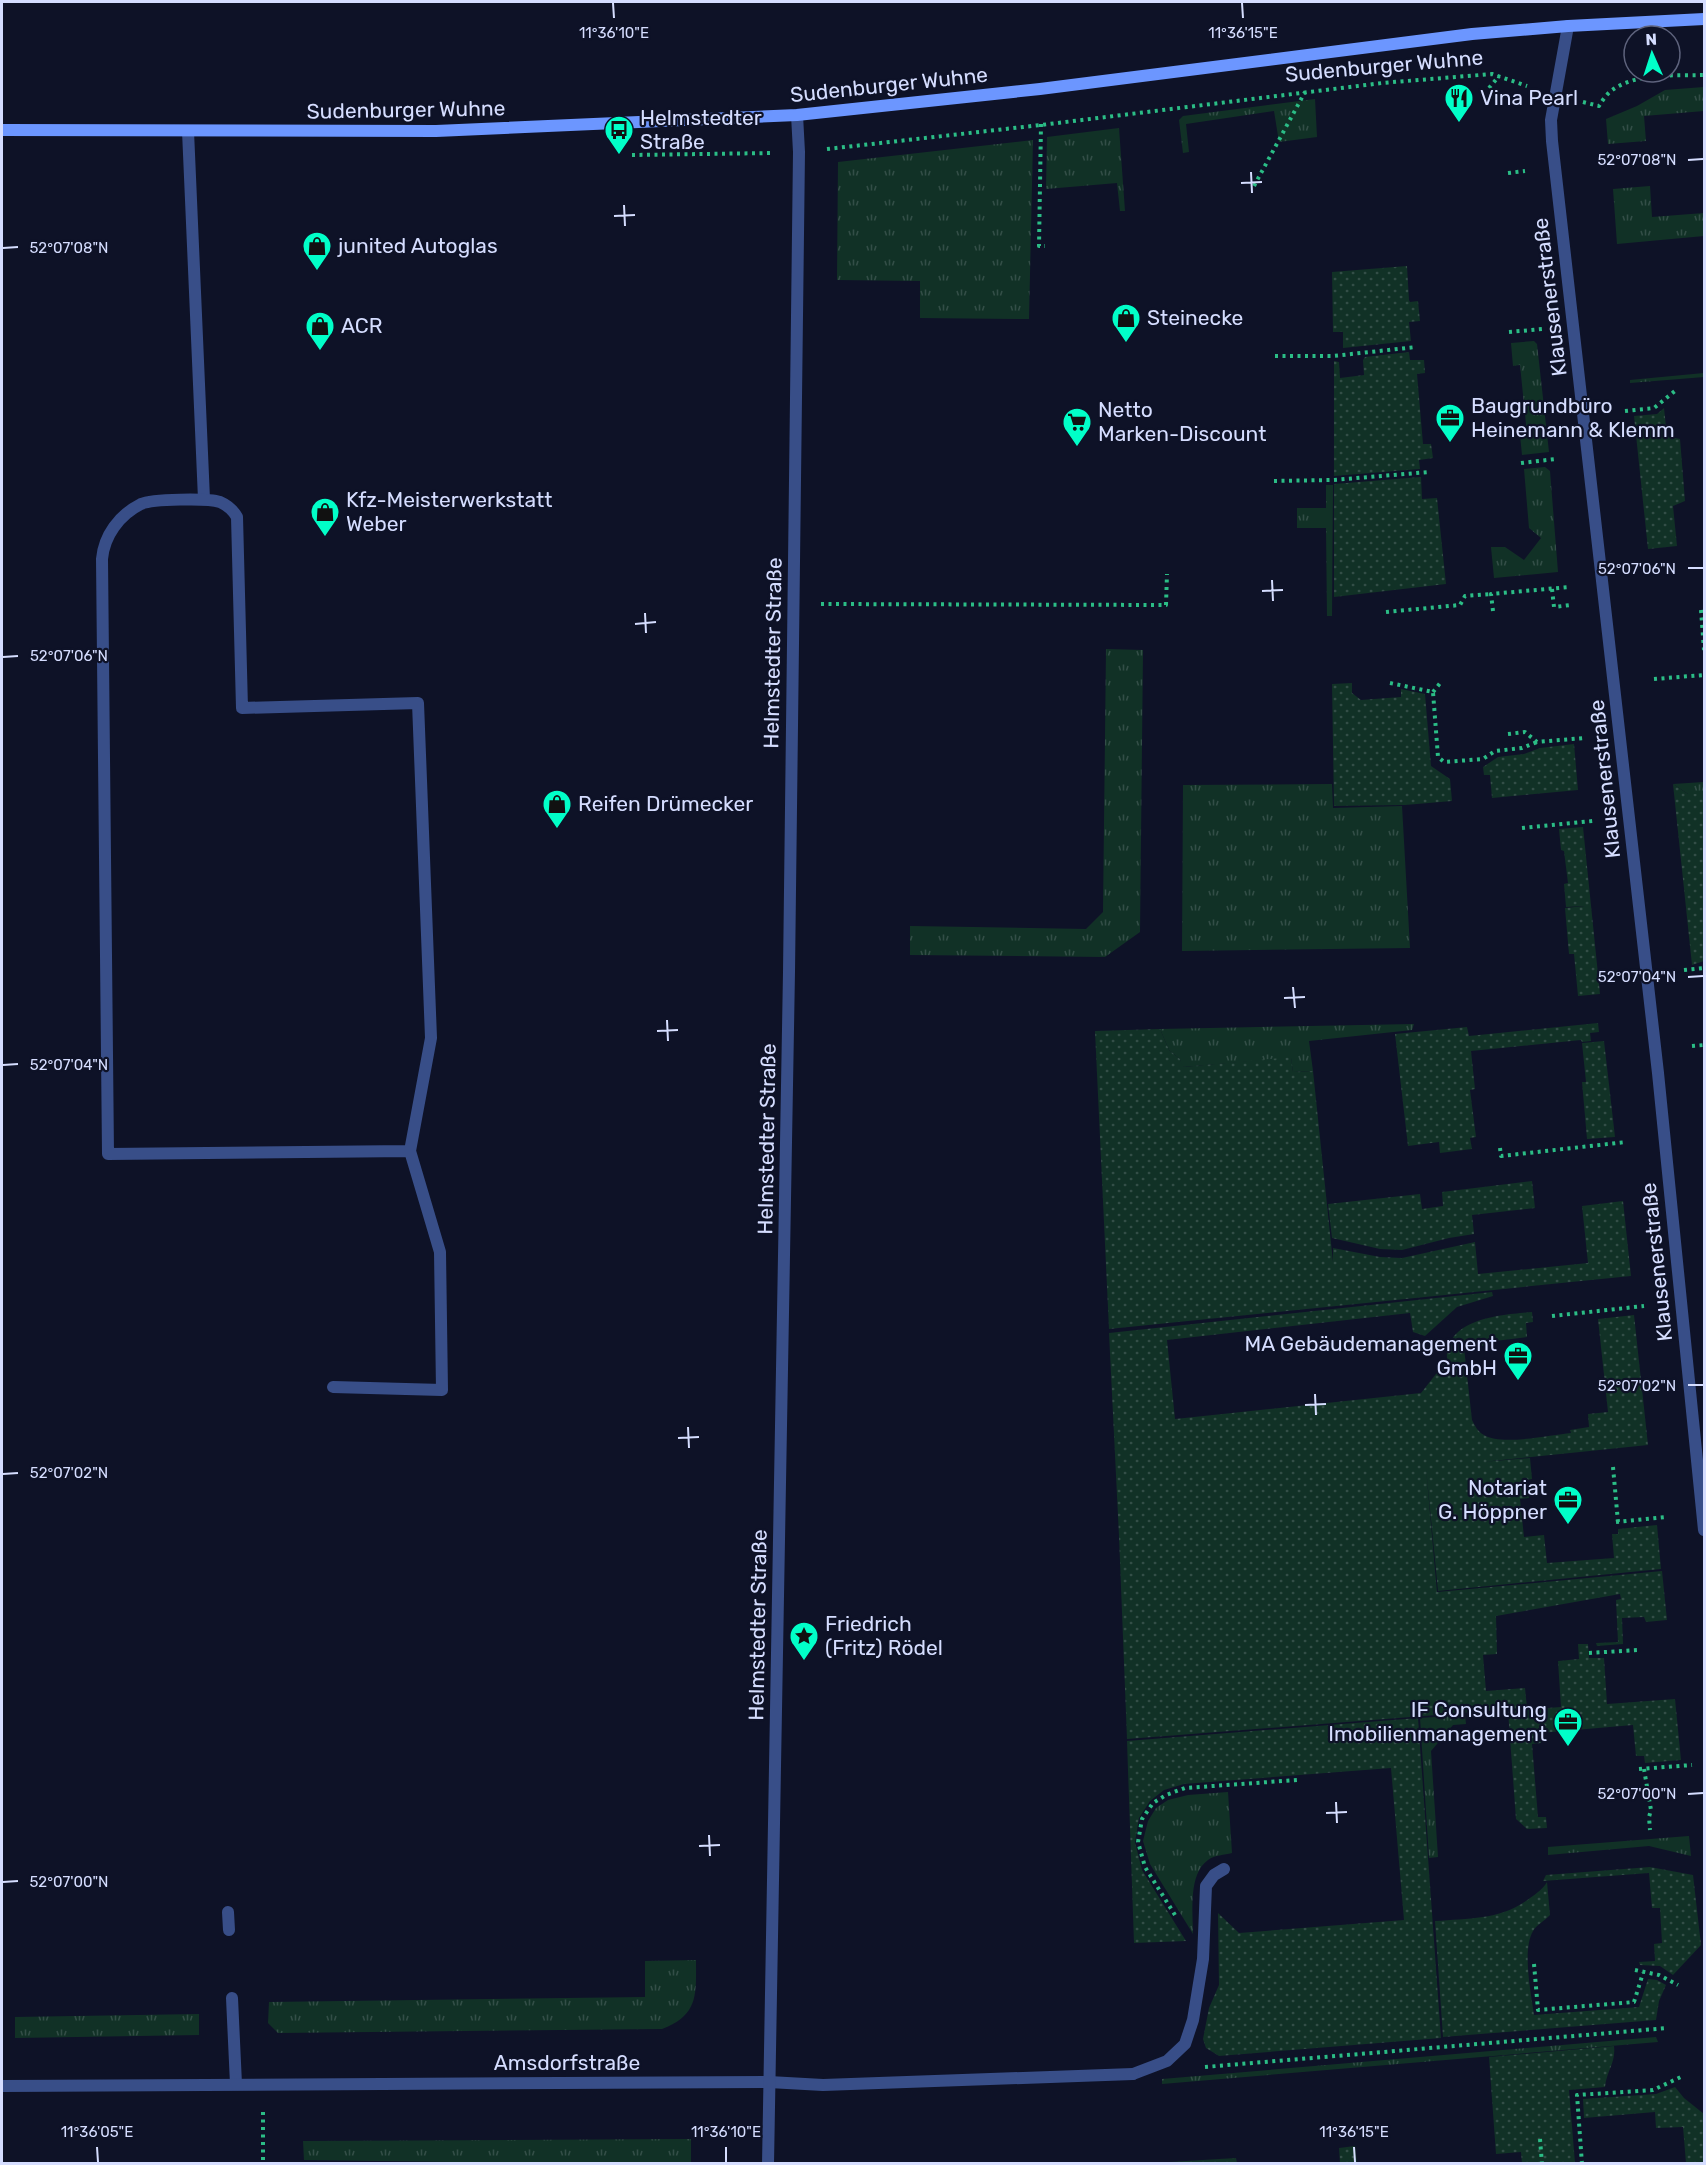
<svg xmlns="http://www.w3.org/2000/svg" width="1706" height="2165" font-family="Rubik,sans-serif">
  <defs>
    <pattern id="grass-tufts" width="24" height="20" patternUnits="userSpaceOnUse" patternTransform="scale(1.5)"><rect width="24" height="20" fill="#113126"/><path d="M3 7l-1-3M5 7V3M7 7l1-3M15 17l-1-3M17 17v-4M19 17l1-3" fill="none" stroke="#334e47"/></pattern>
    <pattern id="park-dots" width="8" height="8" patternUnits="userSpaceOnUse" patternTransform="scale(1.5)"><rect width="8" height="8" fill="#113126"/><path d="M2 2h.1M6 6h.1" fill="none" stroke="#334e47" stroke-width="1.8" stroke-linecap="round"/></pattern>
  </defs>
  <rect width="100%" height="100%" fill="#0e1227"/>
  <g fill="url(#grass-tufts)">
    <polygon points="1704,87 1704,111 1644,116 1646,141 1608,144 1606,119 1637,106 1665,90"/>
    <polygon points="1315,99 1317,137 1279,142 1274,111 1186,124 1189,152 1183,153 1179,120 1183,116"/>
    <polygon points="1119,128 1125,211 1120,211 1117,183 1046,189 1047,137"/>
    <polygon points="1033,140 1029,319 920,318 920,281 837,280 838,162"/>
    <polygon points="1650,186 1652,217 1704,213 1704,236 1617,244 1613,189"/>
    <polygon points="1534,341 1537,344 1549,452 1522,455 1520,435 1527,434 1520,365 1513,366 1511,343"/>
    <polygon points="1704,373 1704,377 1630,383 1630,380"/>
    <polygon points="1545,467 1550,471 1558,572 1494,578 1491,547 1505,547 1524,560 1541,538 1529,528 1524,469"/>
    <polygon points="1326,485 1333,485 1332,616 1327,616 1326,528 1297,528 1297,508 1326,508"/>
    <polygon points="1106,649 1143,650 1140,932 1105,957 910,955 910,926 1086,929 1103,912"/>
    <polygon points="1704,782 1704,794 1688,794 1673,784"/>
    <polygon points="1332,784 1333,808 1402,806 1410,948 1182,951 1183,785"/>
    <polygon points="1414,1024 1412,1030 1309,1041 1313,1071 1293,1072 1291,1058 1182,1067 1180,1059 1169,1050 1160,1029"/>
    <polygon points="1465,1715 1466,1724 1453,1725 1431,1751 1438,1857 1429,1858 1420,1718"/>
    <path d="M1228,1792L1232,1853C1224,1855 1215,1855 1208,1860C1188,1874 1193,1912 1193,1934L1150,1864L1143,1841L1148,1821L1156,1808L1168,1800L1188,1795Z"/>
    <polygon points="1689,1836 1691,1856 1649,1846 1548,1855 1548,1847"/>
    <path d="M696,1960C696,1994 699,2015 662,2029L278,2033L268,2023L269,2002L645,1997V1961Z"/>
    <polygon points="199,2014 199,2035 15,2038 15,2017"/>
    <polygon points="1656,2037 1658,2042 1162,2084 1162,2079"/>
    <polygon points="691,2139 691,2164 522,2163 304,2160 303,2141"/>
  </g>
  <g fill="url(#park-dots)">
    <polygon points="1407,266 1409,300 1410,302 1418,301 1420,321 1409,322 1411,341 1343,348 1343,332 1333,332 1332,272"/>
    <polygon points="1409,352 1410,360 1424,360 1425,373 1417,374 1423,444 1431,444 1433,458 1419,460 1420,469 1334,476 1334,361 1339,362 1340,378 1364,375 1363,360 1365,357"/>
    <polygon points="1664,408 1667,436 1680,439 1685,501 1673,506 1677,546 1648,549 1634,416 1657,414"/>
    <polygon points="1421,477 1422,499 1437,498 1446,584 1334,597 1334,484"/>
    <polygon points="1352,683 1352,693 1361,700 1401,697 1401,689 1425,694 1431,766 1450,779 1452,801 1405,805 1334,806 1332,684"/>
    <polygon points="1574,744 1578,790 1492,798 1490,775 1484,775 1483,767 1498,757 1524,754 1540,748"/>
    <polygon points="1673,784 1688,794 1704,794 1704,961 1692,965"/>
    <polygon points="1583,827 1600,994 1578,996 1574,954 1569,954 1565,908 1585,906 1566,907 1564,884 1568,883 1564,851 1561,850 1559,829"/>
    <polygon points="1598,1023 1599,1032 1590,1033 1591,1041 1582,1042 1581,1040 1471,1051 1475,1089 1470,1090 1476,1137 1470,1138 1472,1149 1440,1153 1439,1142 1408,1146 1395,1034 1467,1027 1469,1036"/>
    <polygon points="1160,1029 1169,1050 1180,1059 1183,1067 1291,1057 1293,1072 1313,1071 1333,1262 1333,1248 1380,1257 1402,1258 1475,1242 1478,1274 1588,1263 1582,1206 1623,1201 1631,1276 1109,1329 1095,1031"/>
    <polygon points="1604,1041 1615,1137 1587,1139 1582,1082 1586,1082 1582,1043"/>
    <polygon points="1532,1181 1535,1208 1472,1215 1474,1234 1449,1238 1402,1250 1380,1249 1332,1238 1328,1204 1420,1194 1422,1209 1443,1206 1442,1192"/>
    <path d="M1492,1292L1493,1296L1457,1307L1425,1336L1413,1332L1410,1313L1167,1340L1175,1419L1421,1393L1447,1360C1445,1318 1501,1315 1532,1312L1533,1322L1526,1323L1527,1337L1495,1341L1491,1345L1464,1348L1472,1420C1475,1426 1478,1432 1484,1435C1501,1446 1550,1435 1571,1433L1570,1430L1589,1427L1588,1414L1608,1412L1598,1319L1634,1315L1648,1445L1482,1462L1530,1458L1532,1479L1527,1480L1529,1498L1520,1499L1524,1537L1544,1535L1547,1563L1614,1558L1612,1534H1618V1529L1657,1525L1661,1569L1438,1591L1426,1468L1437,1592L1662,1571L1667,1620L1646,1622L1644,1617L1622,1618L1623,1644L1597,1646L1596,1643L1618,1642L1616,1600L1621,1599L1620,1594L1496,1616L1497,1654L1483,1655L1486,1691L1525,1688L1527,1708L1127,1739L1119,1536L1109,1333Z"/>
    <polygon points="1578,1644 1588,1644 1589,1658 1604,1658 1607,1704 1675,1699 1681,1760 1645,1763 1644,1756 1636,1756 1633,1725 1540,1733 1541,1743 1532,1744 1538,1817 1546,1817 1547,1828 1527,1829 1516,1819 1508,1711 1561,1707 1558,1661 1579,1659"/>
    <polygon points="1418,1718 1441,2038 1219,2056 1206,2048 1203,2039 1209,2008 1219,1985 1218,1913 1239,1933 1404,1920 1391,1768 1184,1784 1164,1790 1150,1801 1139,1818 1135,1842 1142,1870 1186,1941 1134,1943 1127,1741"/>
    <polygon points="1650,1867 1693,1875 1701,1945 1673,1975 1660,1966 1640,1965 1639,1962 1655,1961 1654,1944 1662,1943 1660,1908 1652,1908 1649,1873 1543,1881 1546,1875"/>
    <path d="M1547,1882L1550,1915C1545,1921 1537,1924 1533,1931C1522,1950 1531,1993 1534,2015L1639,2007L1648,1979L1657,1980L1666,1985L1659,2001L1656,2020L1443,2037L1435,1921C1470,1918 1501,1920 1530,1898C1537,1893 1543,1889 1547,1882Z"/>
    <path d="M1614,2046C1616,2063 1607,2069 1605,2087L1569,2090L1575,2163H1522L1521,2152L1496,2154L1489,2057Z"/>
    <polygon points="1675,2087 1684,2098 1704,2114 1704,2163 1686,2163 1683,2127 1656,2128 1655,2112 1584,2118 1583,2099 1656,2094"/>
    <polygon points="1355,2146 1357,2163 1340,2163 1339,2148"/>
    <polygon points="1236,2158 1237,2163 1153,2163"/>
  </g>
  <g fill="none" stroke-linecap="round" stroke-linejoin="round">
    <g stroke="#2bbd86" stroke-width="4" stroke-dasharray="3 4.5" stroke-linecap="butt">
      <polyline points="1489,88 1499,76"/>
      <path d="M1583,102L1599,106C1602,101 1606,95 1611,91C1636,72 1675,76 1704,75"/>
      <polyline points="1041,124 1039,246 1045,246"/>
      <polyline points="827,149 1041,125 1382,83 1492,74 1527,86"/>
      <polyline points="632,155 772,153"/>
      <polyline points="1508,173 1525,171"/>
      <polyline points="1254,186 1305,92"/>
      <polyline points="1509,332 1543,329"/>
      <polyline points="1275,356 1333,356 1416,347"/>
      <polyline points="1625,411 1654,408 1675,391"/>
      <polyline points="1521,463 1556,459"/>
      <polyline points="1274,481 1333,480 1429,472"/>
      <polyline points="1552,589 1554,607 1571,605"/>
      <polyline points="821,604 1166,605 1167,574"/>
      <polyline points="1701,610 1704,650"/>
      <polyline points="1493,611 1491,594 1569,587"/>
      <polyline points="1386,612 1460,605 1465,596 1491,594"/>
      <polyline points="1654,679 1704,675"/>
      <polyline points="1390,683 1433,692 1438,757 1444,762 1483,759 1495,751 1522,748 1537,742"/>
      <polyline points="1433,692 1441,682"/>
      <polyline points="1508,734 1525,732 1537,742 1585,738"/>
      <polyline points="1522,828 1593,821"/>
      <polyline points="1684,970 1704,968"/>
      <polyline points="1692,1046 1704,1045"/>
      <polyline points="1500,1148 1501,1156 1626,1142"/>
      <polyline points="1552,1316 1644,1306"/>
      <polyline points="1613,1467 1618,1522"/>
      <polyline points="1616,1522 1666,1517"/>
      <polyline points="1589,1653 1638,1650"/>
      <polyline points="1639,1769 1692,1765"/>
      <polyline points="1644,1769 1651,1810 1649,1817 1650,1830"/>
      <polyline points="1175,1915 1145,1867 1138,1842 1142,1819 1153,1803 1166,1795 1185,1788 1297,1780"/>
      <polyline points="1534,1964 1538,2010 1634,2002 1643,1973"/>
      <polyline points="1635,1970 1659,1975 1678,1985"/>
      <polyline points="1205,2067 1668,2028"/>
      <polyline points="263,2112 263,2164"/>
      <polyline points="1540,2139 1542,2164"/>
      <polyline points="1582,2164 1577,2095 1653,2090 1683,2076"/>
    </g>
    <g stroke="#384e88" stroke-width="12">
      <polyline points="188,131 204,499"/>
      <path d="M333,1387L442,1390L440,1252L410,1151L108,1154L102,559C104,536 119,515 141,504C152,499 208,498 220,502C227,505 233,510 237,517L242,708L418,703L431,1038L410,1151"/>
      <polyline points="228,1912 229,1930"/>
      <polyline points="232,1998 236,2084"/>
      <polyline points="1133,2074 1167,2061 1185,2044 1193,2020 1203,1959 1206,1886 1214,1875 1224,1869"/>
    </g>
    <g stroke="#384e88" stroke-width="12">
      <polyline points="1568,26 1551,120 1552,141 1658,1073 1704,1530"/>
      <polyline points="2,2086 769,2082 823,2085 1133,2074"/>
      <polyline points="768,2164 789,972 799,152 797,115"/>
    </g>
    <polyline stroke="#6c96ff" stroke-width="12" points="2,130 436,131 797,115 1040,89 1472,34 1568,26 1704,19"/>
  </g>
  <path fill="none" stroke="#d5ddff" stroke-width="2" d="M613,3L614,18M1242,3L1243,18M1688,160L1703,159M1251,172L1252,193M1241,183L1262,182M624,205L625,226M614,216L635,215M3,248L18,247M1688,568H1703M1272,580L1273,601M1262,591L1283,590M645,613L646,633M635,624L656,622M3,657L18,656M1688,977L1703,976M1293,987L1295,1008M1284,998L1305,997M667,1020L668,1041M657,1031L678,1030M3,1065L18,1064M1688,1385H1703M1315,1394L1316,1415M1305,1405L1326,1404M688,1427L689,1448M678,1438L699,1437M3,1474L18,1473M1688,1794L1703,1793M1336,1802L1337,1823M1326,1813L1347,1812M709,1835L710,1856M699,1846L720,1845M3,1882L18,1881M97,2147L98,2162M726,2147V2162M1354,2147L1355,2162"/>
  <defs>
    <g id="restaurant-pin" transform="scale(1.5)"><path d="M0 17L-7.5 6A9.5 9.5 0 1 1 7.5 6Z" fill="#01ffc8" stroke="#0e1227"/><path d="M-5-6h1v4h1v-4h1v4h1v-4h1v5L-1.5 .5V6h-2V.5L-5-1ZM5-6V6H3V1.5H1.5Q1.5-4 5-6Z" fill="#111"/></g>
    <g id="bus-pin" transform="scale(1.5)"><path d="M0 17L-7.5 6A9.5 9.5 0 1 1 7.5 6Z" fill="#01ffc8" stroke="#0e1227"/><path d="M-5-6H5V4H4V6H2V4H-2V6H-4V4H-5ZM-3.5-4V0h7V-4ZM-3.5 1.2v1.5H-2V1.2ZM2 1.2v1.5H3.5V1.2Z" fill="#111"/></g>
    <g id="shop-pin" transform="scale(1.5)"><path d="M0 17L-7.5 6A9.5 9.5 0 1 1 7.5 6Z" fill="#01ffc8" stroke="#0e1227"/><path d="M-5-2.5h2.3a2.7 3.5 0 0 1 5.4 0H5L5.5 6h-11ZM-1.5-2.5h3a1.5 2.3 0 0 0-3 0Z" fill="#111"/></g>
    <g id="office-pin" transform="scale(1.5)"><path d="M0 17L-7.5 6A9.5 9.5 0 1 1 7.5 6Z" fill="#01ffc8" stroke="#0e1227"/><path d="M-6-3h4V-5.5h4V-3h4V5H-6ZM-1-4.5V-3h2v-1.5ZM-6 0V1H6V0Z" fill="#111"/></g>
    <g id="supermarket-pin" transform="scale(1.5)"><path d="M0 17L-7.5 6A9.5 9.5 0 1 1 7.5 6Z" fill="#01ffc8" stroke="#0e1227"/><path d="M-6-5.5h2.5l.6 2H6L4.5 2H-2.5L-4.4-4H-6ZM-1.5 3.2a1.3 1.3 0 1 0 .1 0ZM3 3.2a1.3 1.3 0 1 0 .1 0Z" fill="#111"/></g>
    <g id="sight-pin" transform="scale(1.5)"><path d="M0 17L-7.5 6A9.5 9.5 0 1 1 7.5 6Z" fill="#01ffc8" stroke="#0e1227"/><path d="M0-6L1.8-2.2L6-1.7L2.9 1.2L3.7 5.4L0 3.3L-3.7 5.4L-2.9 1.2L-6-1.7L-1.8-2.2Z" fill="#111"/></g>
  </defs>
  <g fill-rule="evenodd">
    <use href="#restaurant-pin" x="1459" y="98"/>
    <use href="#bus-pin" x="619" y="130"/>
    <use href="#shop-pin" x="317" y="246"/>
    <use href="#shop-pin" x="1126" y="318"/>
    <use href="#shop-pin" x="320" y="326"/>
    <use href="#office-pin" x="1450" y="418"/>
    <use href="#supermarket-pin" x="1077" y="422"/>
    <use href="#shop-pin" x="325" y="512"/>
    <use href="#shop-pin" x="557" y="804"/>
    <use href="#office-pin" x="1518" y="1356"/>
    <use href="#office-pin" x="1568" y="1500"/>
    <use href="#sight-pin" x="804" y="1636"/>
    <use href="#office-pin" x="1568" y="1722"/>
  </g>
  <g text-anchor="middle" stroke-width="4.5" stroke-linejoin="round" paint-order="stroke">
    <g font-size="21" fill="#d5ddff" stroke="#0e1227">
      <text transform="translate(1384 66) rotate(-5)" y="7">Sudenburger Wuhne</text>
      <text transform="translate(889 85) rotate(-6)" y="7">Sudenburger Wuhne</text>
      <text transform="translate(406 110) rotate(-1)" y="7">Sudenburger Wuhne</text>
      <text transform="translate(1550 297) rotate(-97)" y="7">Klausenerstraße</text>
      <text transform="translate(773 653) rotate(-89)" y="7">Helmstedter Straße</text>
      <text transform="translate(1605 779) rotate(-96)" y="7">Klausenerstraße</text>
      <text transform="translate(767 1139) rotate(-89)" y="7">Helmstedter Straße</text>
      <text transform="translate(1657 1262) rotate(-96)" y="7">Klausenerstraße</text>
      <text transform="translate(758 1625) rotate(-89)" y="7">Helmstedter Straße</text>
      <text x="567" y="2070">Amsdorfstraße</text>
    </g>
    <g font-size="21" fill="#d5ddff" stroke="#0e1227" text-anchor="start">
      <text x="1480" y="105">Vina Pearl</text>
      <text x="640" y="125">Helmstedter<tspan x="640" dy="24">Straße</tspan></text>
      <text x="338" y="253">junited Autoglas</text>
      <text x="1147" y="325">Steinecke</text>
      <text x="341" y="333">ACR</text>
      <text x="1471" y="413">Baugrundbüro<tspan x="1471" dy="24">Heinemann &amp; Klemm</tspan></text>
      <text x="1098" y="417">Netto<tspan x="1098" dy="24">Marken-Discount</tspan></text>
      <text x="346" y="507">Kfz-Meisterwerkstatt<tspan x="346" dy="24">Weber</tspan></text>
      <text x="578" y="811">Reifen Drümecker</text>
      <text x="1497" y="1351" text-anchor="end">MA Gebäudemanagement<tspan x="1497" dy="24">GmbH</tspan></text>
      <text x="1547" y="1495" text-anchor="end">Notariat<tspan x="1547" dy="24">G. Höppner</tspan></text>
      <text x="825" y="1631">Friedrich<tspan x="825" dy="24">(Fritz) Rödel</tspan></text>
      <text x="1547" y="1717" text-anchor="end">IF Consultung<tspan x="1547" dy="24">Imobilienmanagement</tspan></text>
    </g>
  </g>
  <g font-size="15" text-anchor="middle" fill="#d5ddff" stroke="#0e1227" stroke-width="4.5" stroke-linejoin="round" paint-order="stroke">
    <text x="614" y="38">11°36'10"E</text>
    <text x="1243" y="38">11°36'15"E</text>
    <text x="1637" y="165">52°07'08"N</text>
    <text x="69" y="253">52°07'08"N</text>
    <text x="1637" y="574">52°07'06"N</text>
    <text x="69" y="661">52°07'06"N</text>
    <text x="1637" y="982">52°07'04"N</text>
    <text x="69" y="1070">52°07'04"N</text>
    <text x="1637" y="1391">52°07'02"N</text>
    <text x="69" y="1478">52°07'02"N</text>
    <text x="1637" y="1799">52°07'00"N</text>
    <text x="69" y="1887">52°07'00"N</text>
    <text x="97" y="2137">11°36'05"E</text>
    <text x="726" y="2137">11°36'10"E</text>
    <text x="1354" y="2137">11°36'15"E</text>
  </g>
  <rect width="1706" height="2165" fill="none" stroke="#d5ddff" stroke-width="6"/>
  <g transform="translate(1652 54) rotate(357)"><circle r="28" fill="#0e1227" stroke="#5e637d" stroke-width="1.5"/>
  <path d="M0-4.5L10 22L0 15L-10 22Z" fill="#01ffc8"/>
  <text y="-9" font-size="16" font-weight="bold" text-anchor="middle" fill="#d5ddff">N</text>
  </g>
</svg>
